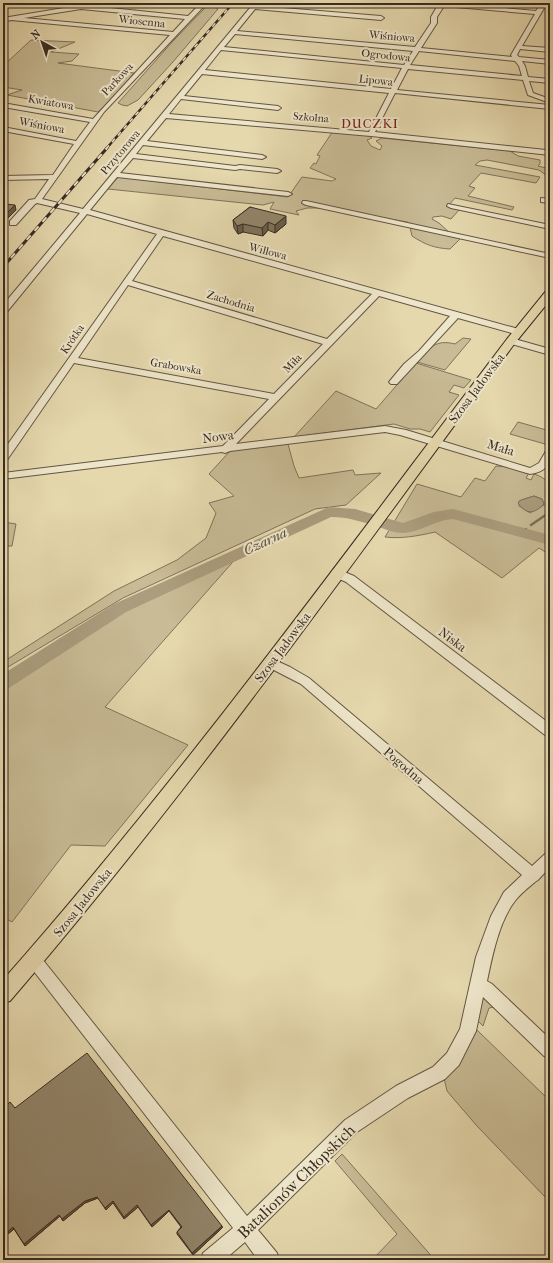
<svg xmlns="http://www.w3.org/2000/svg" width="553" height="1263" font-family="'IM FELL French Canon',serif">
  <rect width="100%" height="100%" fill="#e5d8ad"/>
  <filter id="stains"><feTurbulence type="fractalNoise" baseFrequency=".005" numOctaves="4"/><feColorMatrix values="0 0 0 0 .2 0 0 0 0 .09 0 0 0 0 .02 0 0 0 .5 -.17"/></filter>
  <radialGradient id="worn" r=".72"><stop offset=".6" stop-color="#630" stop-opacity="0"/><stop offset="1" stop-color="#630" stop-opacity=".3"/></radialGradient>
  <g fill="#c8bb95" stroke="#80735c" fill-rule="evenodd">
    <polygon points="206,7 215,7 218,9 172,63 138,100 127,106 122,105 118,103 174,40"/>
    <polygon points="31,40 75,42 51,52 79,54 72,61 58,63 134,73 112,100 98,112 7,95 22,90 3,87 3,66"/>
    <path d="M333,131L369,136L372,138L367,140L371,146L380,150L382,146L376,141L382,138L510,151L518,156L540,160V164L538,166L550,169V178L539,170L487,160L480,161L475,165L540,177L536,183L481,173L469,186L475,188L468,196L514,207L512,210L455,198L448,206L459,210L451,219L442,216L433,217L432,219L439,223L450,233L463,236L450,249C434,248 426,245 412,236L409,223L407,222L373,216L369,219L321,208H307L296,211L299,215L270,209L274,202L263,205L108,189L118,177L288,197L302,177L332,181L336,179L310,168L314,163L316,164L320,156L317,155Z"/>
    <path d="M463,338L471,339L445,370L417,362C430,348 435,339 455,344Z"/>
    <polygon points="416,363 471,380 464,388 454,385 449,392 459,395 430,432 420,429 410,429 394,424 294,437 336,391 376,409"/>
    <polygon points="518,422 550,431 550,437 545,444 510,434"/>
    <polygon points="288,444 294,466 299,478 353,470 355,475 381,473 346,505 315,509 123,598 3,670 3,662 114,591 177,560 206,538 216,513 209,503 234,496 209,474 230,451"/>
    <path d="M496,466L508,467L529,473L526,478L531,480L534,474C541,476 545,479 550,484V555L539,548L502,578L435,532C418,536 401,539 385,537L417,484L461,497L475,478L485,481ZM534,496L542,499L544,504V505L530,513L519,506V501Z"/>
    <polygon points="3,522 16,524 12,546 3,546"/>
    <polygon points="239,555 105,707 188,745 105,846 71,845 12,922 3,917 3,688 122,610"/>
    <polygon points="483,998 486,998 495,1007 489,1008 483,1026 477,1020"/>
    <polygon points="476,1029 550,1101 550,1195 546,1198 477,1126 452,1097 447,1091 444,1078 458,1065"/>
    <polygon points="342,1154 435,1260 372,1260 397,1234 335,1161"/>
  </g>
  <path fill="#ab9d7e" stroke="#7d6f59" d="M534,496L542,499L544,504C534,514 527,515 518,503L521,500Z"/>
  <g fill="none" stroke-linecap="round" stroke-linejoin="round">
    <g stroke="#7d6f59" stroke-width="2.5">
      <polyline points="531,525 550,512"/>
      <polyline points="522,532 526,529"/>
    </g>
    <path fill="#ab9d7e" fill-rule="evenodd" d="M329,507L355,509L403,523L434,512L453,509L550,535V545L453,519C435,520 421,532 403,533C395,533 387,530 379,527C363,522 348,517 331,517L126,612L9,688L3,690V674L114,604Z"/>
    <g stroke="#645645" stroke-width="2">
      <g id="minor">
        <path d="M201,3H207L104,112L42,199L83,209L254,3H260L258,6L381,16L384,18L381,20L255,9L237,31L415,47L431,23V17L438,5L429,3H450L536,11L541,3H547L522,46L550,48V52L520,49L517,55L519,57L550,60V64L522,61L525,66L528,77L550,79V83L529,81L533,93L550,99V103L528,95L523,80L408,69L397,90L550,105V109L395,93L375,132L546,150L547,129L550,127V155L371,136L166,118L147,141L262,155L266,157L262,159L143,145L136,154L235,166L240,165L277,169L281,171L277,173L240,169L235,170L133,158L120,173L288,192L292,194L288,196L117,177L90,210L522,330L523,332L519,335L458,318L397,384H391L389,382L404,364L419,351L450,316L379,296L236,444L385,426L406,430L530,468L539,463L546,451L550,450C550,465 546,472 530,474L400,435L385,432L230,451L225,453L222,452L3,479V473L223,446L269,399L74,363L7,460L3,461V451L157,234L87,214L6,313L3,314V305L80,213L37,203L35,204L16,225H10V221L29,200L35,199L49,179L3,180V176L53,175L74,144L3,131V127L76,141L90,122L3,107V103L93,119L170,35L11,20L3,22V18L88,4L91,6L188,16ZM444,6L535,14L511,55L512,57L421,48L437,23V17ZM81,9L185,19L173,32L24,18ZM235,34L413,51L404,65L224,47ZM221,50L402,68L391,89L205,70ZM419,51L515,61L519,66L522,76L410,65ZM202,74L389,93L369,132L169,114L181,99L278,110L281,108L278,106L184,96ZM163,236L372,294L327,339L132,281ZM128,285L323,344L274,394L78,358Z"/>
        <polygon points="541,198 550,199 550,203 541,202"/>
        <polygon points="303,201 306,201 550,254 550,258 306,205 302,203"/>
        <polygon points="448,204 550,225 550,229 451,208 447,206"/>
        <polygon points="511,338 550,349 550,355 508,343 506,341"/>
        <polygon points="337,569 354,576 550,724 550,736 545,735 346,582 333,576 331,573 333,570"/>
        <path d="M270,658L290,667L309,678L532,866L545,854L550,852V867L538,880L535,882C528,888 520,894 515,901C499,921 492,957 487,981L492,984L550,1039V1058L544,1056L483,997L476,1031L459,1065L445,1079L408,1098L357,1132L258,1230L277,1253L279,1260H258L245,1242L224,1260H201L203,1253L233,1228L29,965L26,960L29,955L34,953L39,955L247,1216L345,1120L396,1086L433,1067L447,1053L460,1029L476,957L491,916L504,892L522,875L301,684L266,666L264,663L266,660Z"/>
      </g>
    </g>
    <g stroke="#392b22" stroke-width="2">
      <path id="major" d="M550,290V300L515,343C351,565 191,791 10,1001L3,1003V980C183,776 343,555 507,339L546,291Z"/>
    </g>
    <use href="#minor" fill="#eee6ca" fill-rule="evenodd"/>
    <use href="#major" fill="#e5d8ad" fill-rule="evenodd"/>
    <g stroke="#392b22" stroke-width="2.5">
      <polyline id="rail-far1" points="106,149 233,3"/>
    </g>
    <g stroke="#392b22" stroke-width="3">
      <polyline id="rail" points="3,267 107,148"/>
    </g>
    <use href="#rail-far1" stroke="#eee6ca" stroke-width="1.5" stroke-dasharray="4.5" stroke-linecap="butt"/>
    <use href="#rail" stroke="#eee6ca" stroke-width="2" stroke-dasharray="6" stroke-linecap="butt"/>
  </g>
  <g fill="#7e725b" stroke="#392b22">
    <polygon points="3,206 16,210 7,219 3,218"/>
    <polygon points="250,207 286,224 275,233 268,230 263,236 243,232 238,234 234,228 233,220"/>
    <polygon points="3,1108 15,1108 222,1226 222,1228 193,1255 177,1234 177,1232 181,1227 169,1211 152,1227 138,1207 124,1219 113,1203 106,1210 98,1198 85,1203 63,1221 60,1216 25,1246 14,1229 3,1238"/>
  </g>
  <g fill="#665d4a" stroke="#392b22">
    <polygon points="15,205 16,210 7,219 6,214"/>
    <polygon points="286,216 286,224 275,233 275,225"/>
    <polygon points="268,222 268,230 263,236 262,228"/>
    <polygon points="243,224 243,232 238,234 237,226"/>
    <polygon points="97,1197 98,1198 85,1203 63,1221 62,1219 85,1201"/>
    <polygon points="113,1201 113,1203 106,1210 105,1208"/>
    <polygon points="137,1205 138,1207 124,1219 124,1217"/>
    <polygon points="169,1210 169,1211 152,1227 151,1225"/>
    <polygon points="59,1215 60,1216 25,1246 24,1244"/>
    <polygon points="222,1226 222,1228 193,1255 192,1253"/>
    <polygon points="13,1227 14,1229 3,1238 3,1236"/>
  </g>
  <g fill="#92856a" stroke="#392b22">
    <polygon points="5,204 15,205 6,214 3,214 3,206"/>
    <polygon points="250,207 286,216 275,225 268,222 262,228 243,224 237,226 233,220"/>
    <polygon points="87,1053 222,1226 192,1253 177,1232 182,1227 169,1210 151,1225 137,1205 124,1217 113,1201 105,1208 97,1197 85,1201 62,1219 59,1215 24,1244 13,1227 3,1236 3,1108 10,1102 15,1108"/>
  </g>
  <g text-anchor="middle" stroke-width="4" stroke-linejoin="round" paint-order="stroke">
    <g font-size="11" fill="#392b22" stroke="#eee6ca">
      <text transform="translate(142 21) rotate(6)" y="4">Wiosenna</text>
      <text transform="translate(392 36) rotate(5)" y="4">Wiśniowa</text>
      <text transform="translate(386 55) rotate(6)" y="4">Ogrodowa</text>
      <text transform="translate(117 79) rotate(-47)" y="4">Parkowa</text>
      <text transform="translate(376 80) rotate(6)" y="4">Lipowa</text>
      <text transform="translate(51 102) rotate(10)" y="4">Kwiatowa</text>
      <text transform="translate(311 117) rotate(5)" y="4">Szkolna</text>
      <text transform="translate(42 125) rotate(11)" y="4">Wiśniowa</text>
      <text transform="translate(120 152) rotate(-50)" y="4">Przytorowa</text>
      <text transform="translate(268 251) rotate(15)" y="4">Willowa</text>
      <text transform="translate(231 301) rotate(17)" y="4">Zachodnia</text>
      <text transform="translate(72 339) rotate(-56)" y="4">Krótka</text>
      <text transform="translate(292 363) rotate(-46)" y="4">Miła</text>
      <text transform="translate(176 366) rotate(10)" y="4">Grabowska</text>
    </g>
    <g font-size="13" letter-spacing="1" fill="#7a1f14" stroke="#eee6ca">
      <text x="370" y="128">DUCZKI</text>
    </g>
    <g font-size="13" fill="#392b22" stroke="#eee6ca">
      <text transform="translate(476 388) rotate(-53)" y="5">Szosa Jadowska</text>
      <text transform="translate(218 436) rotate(-7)" y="5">Nowa</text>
      <text transform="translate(501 447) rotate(17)" y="5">Mała</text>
      <text transform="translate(453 639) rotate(37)" y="5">Niska</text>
      <text transform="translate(282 647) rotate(-53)" y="5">Szosa Jadowska</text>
      <text transform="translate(404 765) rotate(41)" y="5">Pogodna</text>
      <text transform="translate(82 902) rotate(-51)" y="5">Szosa Jadowska</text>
    </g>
    <g font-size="14" font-style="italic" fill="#5b4d3e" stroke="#eee6ca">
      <text transform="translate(265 541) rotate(-25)" y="5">Czarna</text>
    </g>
    <g font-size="16" fill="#392b22" stroke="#eee6ca">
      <text transform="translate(296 1181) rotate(-44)" y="6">Batalionów Chłopskich</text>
    </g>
  </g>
  <rect width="553" height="1263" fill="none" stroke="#e5d8ad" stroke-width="16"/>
  <rect x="4" y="4" width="545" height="1255" fill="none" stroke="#392b22" stroke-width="2"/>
  <rect x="8" y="8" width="537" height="1247" fill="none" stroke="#392b22"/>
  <g transform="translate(42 42) rotate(320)" stroke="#eee6ca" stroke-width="3" paint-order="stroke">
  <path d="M0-3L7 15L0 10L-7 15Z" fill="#392b22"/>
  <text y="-6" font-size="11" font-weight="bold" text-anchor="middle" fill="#392b22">N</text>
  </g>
  <rect width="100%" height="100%" filter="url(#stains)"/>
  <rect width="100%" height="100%" fill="url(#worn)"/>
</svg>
